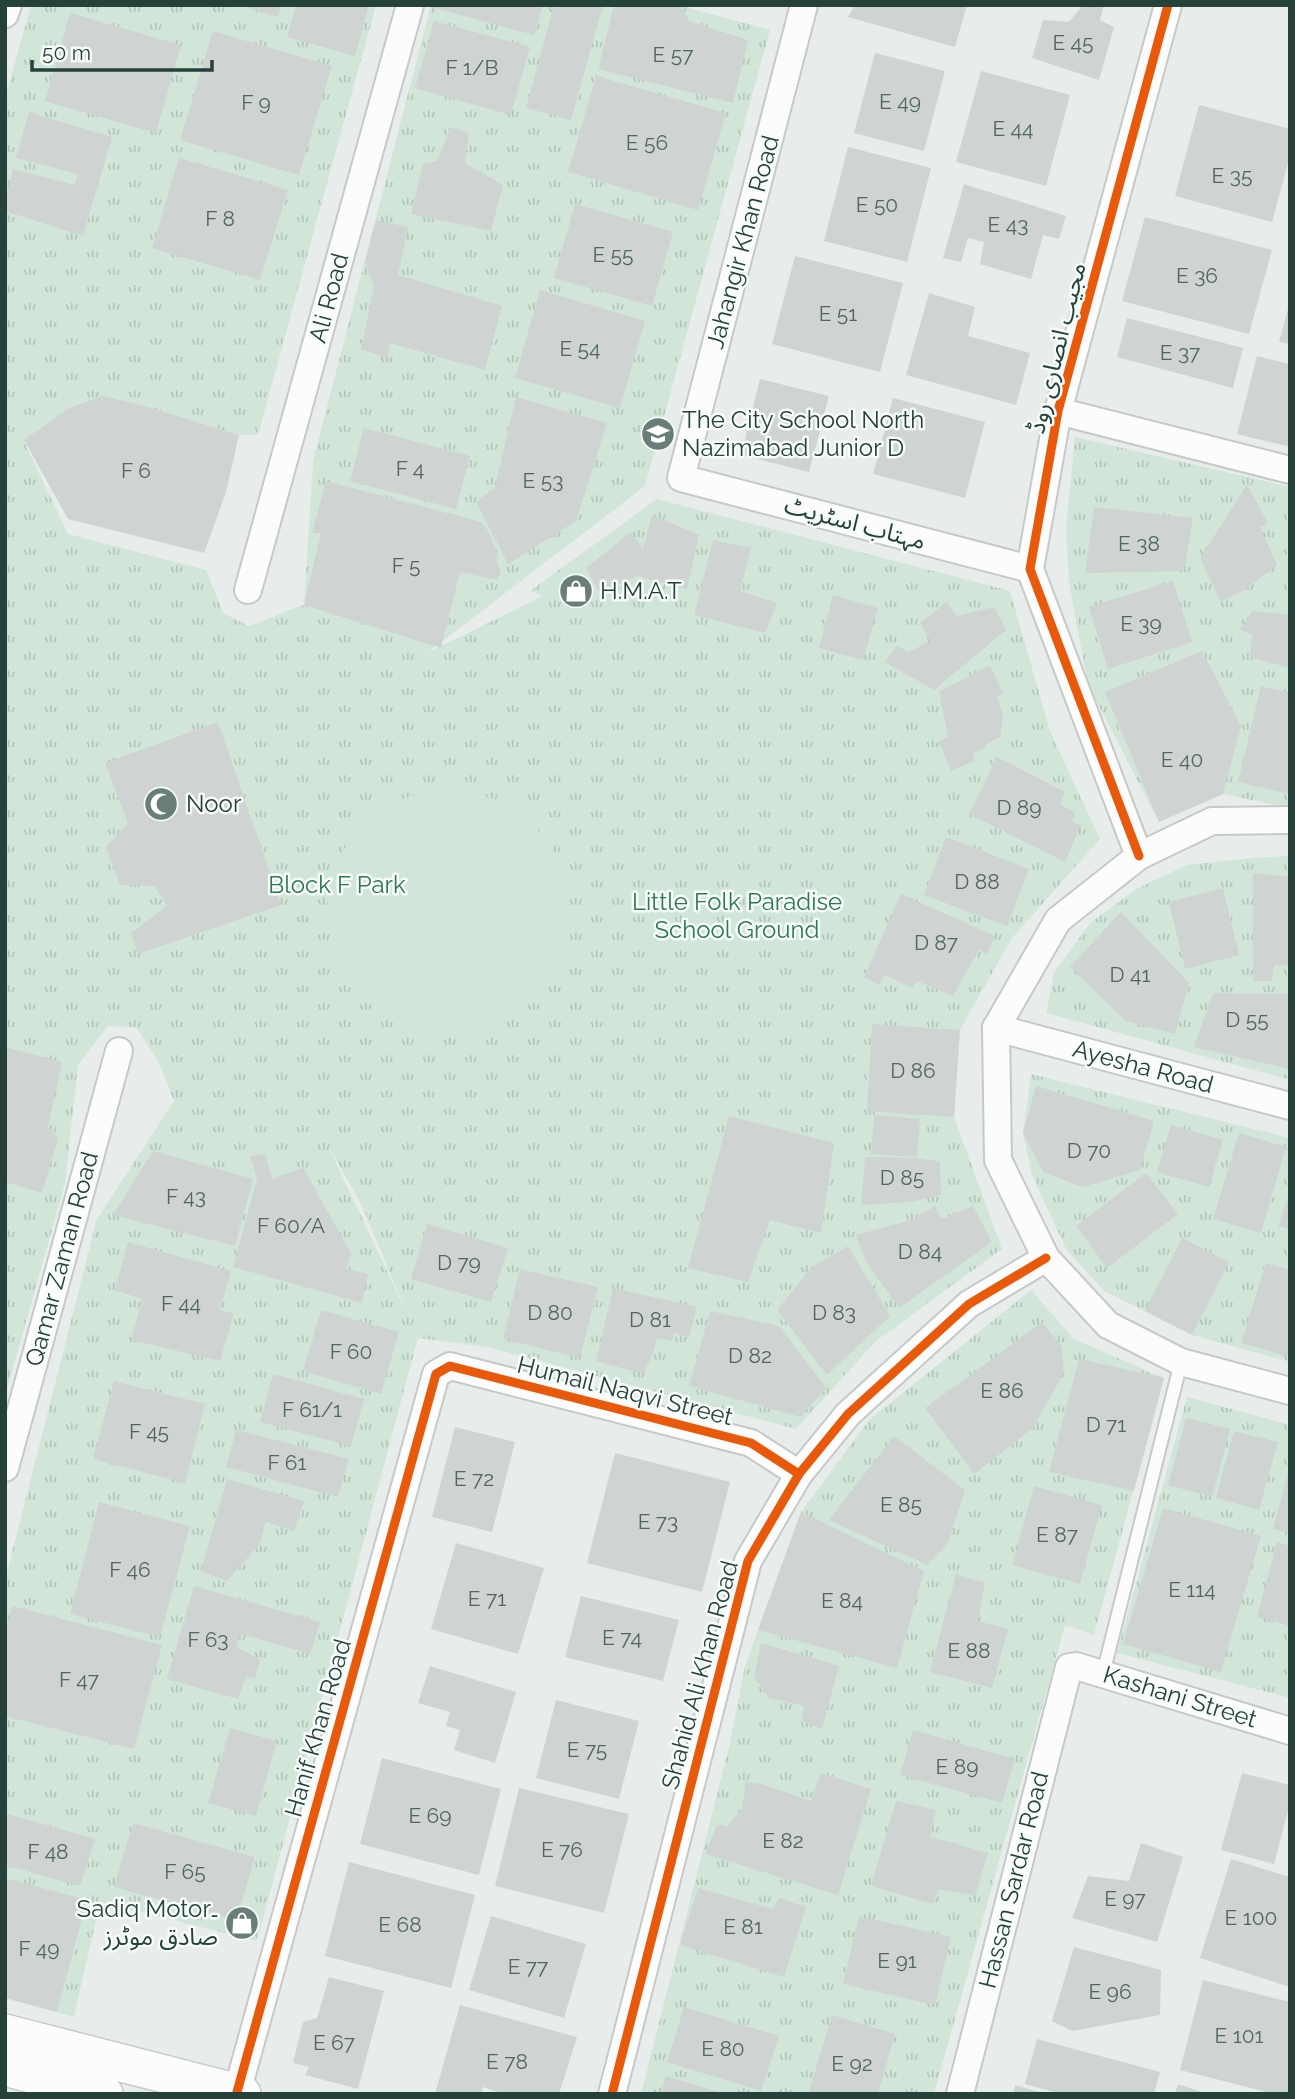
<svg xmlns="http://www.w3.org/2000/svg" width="1295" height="2099" font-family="Raleway,'Noto Sans Arabic',sans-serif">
  <defs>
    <pattern id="grass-tufts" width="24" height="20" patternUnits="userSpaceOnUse" patternTransform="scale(1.75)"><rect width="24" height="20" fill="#d1e6d8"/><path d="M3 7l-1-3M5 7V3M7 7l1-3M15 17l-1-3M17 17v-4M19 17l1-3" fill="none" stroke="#b3c6ba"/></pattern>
  </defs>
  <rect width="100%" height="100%" fill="#e8edeb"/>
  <g fill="url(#grass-tufts)" fill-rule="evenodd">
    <path d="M31,5H376L258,435H239L152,408H69L24,441L68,534L206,570L223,613L249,626C268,620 285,611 304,605L313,461L431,5H678L770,30L645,486L427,653L543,596L530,591L657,499L1010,591L1050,731L1100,839L1012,938L960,1030L954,1117L1002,1249L876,1341L796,1429L487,1347L418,1338L257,1941L100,1902L74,2017L5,1998V1580L97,1219L174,1101L160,1065L136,1027L108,1026L78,1065L65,1184L5,1396V98ZM329,1147L362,1206L406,1311L329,1148Z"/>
    <polygon points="1075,437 1290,487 1290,808 1223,794 1159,822 1088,685 1069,583 1066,527"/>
    <polygon points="1290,856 1290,1080 1046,1013 1054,973 1090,923 1138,888 1187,865 1250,858"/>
    <polygon points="1031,1074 1290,1138 1290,1362 1192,1335 1104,1291 1066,1249 1032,1175 1023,1133"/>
    <polygon points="1031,1290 1074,1339 1164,1378 1094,1635 1065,1625 934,2094 641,2094 730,1743 745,1666 801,1512 869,1420"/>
    <polygon points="1187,1397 1290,1425 1290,1698 1117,1653"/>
  </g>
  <circle fill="#d1e6d8" cx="448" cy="911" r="121"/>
  <g fill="#cfd4d2">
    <polygon points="239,5 281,5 278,17"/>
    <polygon points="296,5 369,5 355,56 287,37"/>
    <polygon points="436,5 543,5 534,35 435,8"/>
    <polygon points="554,5 603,5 571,120 526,108"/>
    <polygon points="614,5 681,5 689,21 748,40 733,103 598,69"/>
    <polygon points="855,5 967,5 955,47 848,17"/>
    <polygon points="1083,5 1104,5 1100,20 1114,27 1099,80 1032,58 1043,20 1069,22"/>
    <polygon points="70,13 181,45 156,133 45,101"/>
    <polygon points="434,21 530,47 511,115 415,88"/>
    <polygon points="213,31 332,66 299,175 180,140"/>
    <polygon points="875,53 945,71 924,151 854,133"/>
    <polygon points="981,71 1070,95 1046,186 956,162"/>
    <polygon points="596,76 726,113 698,210 568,172"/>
    <polygon points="1199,105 1290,129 1290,156 1272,222 1175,196"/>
    <polygon points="29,112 112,137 83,236 5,211 5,200 13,169 75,185 78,174 16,158"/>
    <polygon points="451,127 469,133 465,163 503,185 491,231 411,214 423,164 437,161"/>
    <polygon points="848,147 931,168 907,262 824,241"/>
    <polygon points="179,158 288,190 260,280 152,248"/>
    <polygon points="964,184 1066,216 1059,239 1043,235 1031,279 980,264 984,242 968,238 961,262 943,258"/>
    <polygon points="575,204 673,232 652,306 554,278"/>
    <polygon points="1145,217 1272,250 1249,334 1122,301"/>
    <polygon points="376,220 408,227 398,275 502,306 485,370 390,343 387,358 361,349 374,286 365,261"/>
    <polygon points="795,256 903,283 880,372 772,344"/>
    <polygon points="540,290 645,321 620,408 515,378"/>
    <polygon points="929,293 975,307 968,336 1030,353 1016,405 906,375"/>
    <polygon points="1289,305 1290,305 1290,344 1279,342"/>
    <polygon points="1127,318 1243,348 1233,388 1117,357"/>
    <polygon points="1257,356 1290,364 1290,447 1237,434"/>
    <polygon points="760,379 829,396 809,472 741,455"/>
    <polygon points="103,396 152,408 239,435 226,492 204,553 68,519 24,440 69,408"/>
    <polygon points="516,397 607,423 576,521 508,564 476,502 495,487"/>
    <polygon points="893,398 985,422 965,498 873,474"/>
    <polygon points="364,428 470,456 456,509 350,481"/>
    <polygon points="326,481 481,522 488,531 498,553 497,562 501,571 497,580 460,572 441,648 304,605 321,533 312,533"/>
    <polygon points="1247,485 1268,523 1260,527 1277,565 1246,589 1221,602 1200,558"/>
    <polygon points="1094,507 1193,518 1184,571 1085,573"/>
    <polygon points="652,515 699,535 687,589 638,576 600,593 586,568 631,532 643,549"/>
    <polygon points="713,540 751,548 740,591 777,603 765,633 694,615"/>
    <polygon points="1173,581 1192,642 1108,669 1089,607"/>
    <polygon points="833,595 878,608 863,660 819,648"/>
    <polygon points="947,602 956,616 994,607 1006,630 934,690 885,662 897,646 909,652 930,641 920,623"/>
    <polygon points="1253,611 1290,615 1290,668 1250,657 1252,635 1240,630"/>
    <polygon points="1202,651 1241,726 1223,794 1159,822 1105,692"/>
    <polygon points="990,665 1003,693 997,697 1003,715 1000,737 986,744 986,747 973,753 974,761 951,771 939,741 948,737 939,692"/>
    <polygon points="1261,686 1290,693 1290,794 1238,782"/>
    <polygon points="218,722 281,905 138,954 131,933 167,906 154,886 120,885 106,847 128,823 105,763"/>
    <polygon points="997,757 1065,792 1060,804 1075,813 1072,822 1081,825 1065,862 969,814"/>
    <polygon points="946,837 1029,869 1007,926 924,895"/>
    <polygon points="1253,873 1290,877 1290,966 1274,965 1272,981 1253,981"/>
    <polygon points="1223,888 1239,955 1185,969 1169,902"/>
    <polygon points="901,894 995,936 987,954 979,950 953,996 917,981 912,988 885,975 879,985 864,977"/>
    <polygon points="1121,912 1189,983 1175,1034 1126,1021 1070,967"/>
    <polygon points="1213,993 1290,994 1290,1069 1194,1047"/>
    <polygon points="872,1024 960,1030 954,1117 867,1111"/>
    <polygon points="5,1047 62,1062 48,1126 58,1139 42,1193 5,1182"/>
    <polygon points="1036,1086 1154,1121 1140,1170 1083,1187 1043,1172 1023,1133"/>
    <polygon points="874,1115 920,1119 917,1157 871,1154"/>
    <polygon points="729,1116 834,1143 821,1233 770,1220 748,1282 688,1268"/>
    <polygon points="1171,1125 1223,1140 1209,1187 1157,1172"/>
    <polygon points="1239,1133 1286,1147 1261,1233 1213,1219"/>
    <polygon points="153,1151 253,1179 235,1246 113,1215"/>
    <polygon points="265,1154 272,1179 303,1168 351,1253 347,1269 368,1274 362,1303 233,1267 257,1179 250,1156"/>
    <polygon points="865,1157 917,1158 940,1162 941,1195 910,1202 861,1205"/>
    <polygon points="1146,1173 1178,1214 1107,1268 1076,1226"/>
    <polygon points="1290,1191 1290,1229 1278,1226"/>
    <polygon points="935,1206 942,1219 973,1206 992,1242 899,1308 866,1262 856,1235 911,1220"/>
    <polygon points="427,1224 508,1248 491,1302 411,1279"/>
    <polygon points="1182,1238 1229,1262 1192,1335 1145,1311"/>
    <polygon points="128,1242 231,1271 220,1310 234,1313 220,1361 131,1340 142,1299 115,1290"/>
    <polygon points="848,1246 890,1316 827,1375 777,1310 811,1268"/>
    <polygon points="1266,1263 1290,1270 1290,1357 1241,1343"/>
    <polygon points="520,1269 598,1287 580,1358 503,1339"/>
    <polygon points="613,1288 697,1307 689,1337 674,1333 672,1341 657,1338 652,1356 643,1374 596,1361"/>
    <polygon points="321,1310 399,1332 381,1394 303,1371"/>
    <polygon points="710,1311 779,1326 826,1388 801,1417 689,1386"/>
    <polygon points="1042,1322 1062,1347 1064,1373 1033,1428 974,1474 925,1408"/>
    <polygon points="1079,1359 1164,1378 1134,1491 1049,1472"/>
    <polygon points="273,1374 364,1399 351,1446 260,1422"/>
    <polygon points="114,1381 205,1404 185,1483 93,1459"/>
    <polygon points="1186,1418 1230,1429 1212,1497 1168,1485"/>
    <polygon points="455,1427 515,1442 492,1532 432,1517"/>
    <polygon points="236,1430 349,1459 338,1497 226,1467"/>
    <polygon points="1234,1431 1278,1442 1259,1510 1216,1498"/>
    <polygon points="894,1436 965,1490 947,1545 927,1565 829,1520"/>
    <polygon points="615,1453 730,1482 702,1592 587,1563"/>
    <polygon points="1289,1470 1290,1470 1290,1533 1273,1529"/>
    <polygon points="227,1479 304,1501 294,1531 266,1522 259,1545 227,1581 201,1571"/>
    <polygon points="1034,1486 1102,1505 1080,1584 1012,1565"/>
    <polygon points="99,1502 190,1526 160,1637 70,1614"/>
    <polygon points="1163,1508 1261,1536 1221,1672 1123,1644"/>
    <polygon points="801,1512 924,1571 897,1668 758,1630"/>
    <polygon points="1277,1542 1290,1546 1290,1626 1257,1617"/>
    <polygon points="456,1543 544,1568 518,1654 431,1629"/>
    <polygon points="956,1574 985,1583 978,1621 1008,1629 992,1688 930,1672"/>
    <polygon points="194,1586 320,1622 310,1654 241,1634 236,1646 260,1660 255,1679 246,1676 238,1699 167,1679"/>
    <polygon points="581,1596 679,1620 663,1681 565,1657"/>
    <polygon points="12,1606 162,1645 134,1749 5,1716 5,1632"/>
    <polygon points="761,1643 839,1666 822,1729 802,1721 804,1706 769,1698 754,1677"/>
    <polygon points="430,1666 516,1692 495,1763 454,1750 460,1730 446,1726 450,1712 418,1703"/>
    <polygon points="556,1700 639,1721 619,1799 536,1778"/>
    <polygon points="230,1728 277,1741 256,1816 208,1803"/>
    <polygon points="913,1730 1015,1759 1002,1803 900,1775"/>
    <polygon points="382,1758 501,1789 479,1875 360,1844"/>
    <polygon points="821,1773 871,1789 838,1895 705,1854 717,1825 727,1827 742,1808 746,1782 761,1784 811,1801"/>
    <polygon points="1242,1773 1290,1785 1290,1803 1274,1864 1221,1850"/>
    <polygon points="519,1788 629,1814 604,1913 495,1886"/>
    <polygon points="896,1801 936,1810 930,1837 988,1853 975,1896 939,1889 933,1904 871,1886"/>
    <polygon points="5,1813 95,1839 80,1886 5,1865"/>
    <polygon points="133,1823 255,1857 236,1921 114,1887"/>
    <polygon points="1141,1843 1183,1857 1157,1942 1072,1918 1088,1876 1129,1881"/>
    <polygon points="1231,1859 1290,1877 1290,1987 1200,1958"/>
    <polygon points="349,1862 475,1895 451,1988 325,1956"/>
    <polygon points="5,1878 87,1900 57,2012 5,1998"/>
    <polygon points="698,1888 773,1909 779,1898 806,1907 784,1977 680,1945"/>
    <polygon points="491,1916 586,1944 564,2018 469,1990"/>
    <polygon points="859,1916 951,1937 935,2005 843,1984"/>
    <polygon points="1074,1947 1161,1970 1160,2015 1072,2031 1052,2021"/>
    <polygon points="329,1977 384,1991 358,2089 305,2075 309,2067 293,2063 303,2022 317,2018"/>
    <polygon points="1203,1980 1290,2002 1288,2094 1274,2094 1180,2070"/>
    <polygon points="460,2005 577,2037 559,2094 504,2094 483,2087 481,2094 435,2094"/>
    <polygon points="684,2007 779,2036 761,2091 667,2062"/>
    <polygon points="832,2015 895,2034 878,2094 808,2094"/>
    <polygon points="1037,2039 1160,2072 1154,2094 1061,2094 1025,2084"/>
    <polygon points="666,2076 722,2093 722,2094 660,2094"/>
    <polygon points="1178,2084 1205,2093 1205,2094 1175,2094"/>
    <polygon points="1015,2085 1042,2093 1042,2094 1013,2094"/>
  </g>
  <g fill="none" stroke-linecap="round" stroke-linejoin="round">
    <g stroke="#c5cac8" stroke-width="16">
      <polyline id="lane" points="1103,1674 1181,1362"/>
    </g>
    <g stroke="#c5cac8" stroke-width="30">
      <g id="street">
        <polyline points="804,5 681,478 1030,569"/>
        <polyline points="5,14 8,5"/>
        <polyline points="1058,411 1290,470"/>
        <polyline points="248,590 410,5"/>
        <polyline points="1139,856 1030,569 1058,411 1168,5"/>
        <polyline points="996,1028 998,1160 1046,1258 1108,1325 1181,1362 1290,1391"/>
        <polyline points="996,1028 1058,920 1139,856 1212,821 1290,820"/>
        <polyline points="996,1028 1290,1106"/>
        <polyline points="5,1468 119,1051"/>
        <polyline points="237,2092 436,1374 450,1366 751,1443 799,1474"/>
        <polyline points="612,2094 748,1561 799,1474 848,1414 969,1304 1046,1258"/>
        <polyline points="960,2094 1069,1667 1076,1666 1290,1731"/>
      </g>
    </g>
    <g stroke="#c3cbc8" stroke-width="40">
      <g id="secondary">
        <polyline points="5,2033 242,2094"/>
        <polyline points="5,2067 104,2094"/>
      </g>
    </g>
    <use href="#lane" stroke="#fcfcfc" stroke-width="12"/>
    <use href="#street" stroke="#fcfcfc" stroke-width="26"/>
    <use href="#secondary" stroke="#fcfcfc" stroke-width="37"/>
    <g stroke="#f7fbf9" stroke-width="13">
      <g id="cycleway">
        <polyline points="1139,856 1030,569 1058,411 1168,5"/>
        <polyline points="237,2092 436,1374 450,1366 751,1443 799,1474"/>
        <polyline points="612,2094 748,1561 799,1474 848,1414 969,1304 1046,1258"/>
      </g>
    </g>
    <use href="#cycleway" stroke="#e8590c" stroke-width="9"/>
  </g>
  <defs>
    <g id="school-disc" transform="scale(1.75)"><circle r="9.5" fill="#697e78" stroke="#f7fbf9"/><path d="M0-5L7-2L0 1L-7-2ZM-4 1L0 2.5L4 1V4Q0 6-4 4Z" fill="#fff"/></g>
    <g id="shop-disc" transform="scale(1.75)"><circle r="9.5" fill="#697e78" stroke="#f7fbf9"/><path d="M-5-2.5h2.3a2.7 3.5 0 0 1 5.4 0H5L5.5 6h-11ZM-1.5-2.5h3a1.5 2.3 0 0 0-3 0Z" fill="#fff"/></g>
    <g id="mosque-disc" transform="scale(1.75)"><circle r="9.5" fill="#697e78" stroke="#f7fbf9"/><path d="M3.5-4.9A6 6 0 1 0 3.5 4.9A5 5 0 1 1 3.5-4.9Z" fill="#fff"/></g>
  </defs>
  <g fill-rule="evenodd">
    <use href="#school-disc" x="658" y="434"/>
    <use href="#shop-disc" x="576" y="591"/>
    <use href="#mosque-disc" x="161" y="804"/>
    <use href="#shop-disc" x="242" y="1923"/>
  </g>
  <g text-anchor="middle" stroke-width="5" stroke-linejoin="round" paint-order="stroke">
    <g font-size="21" fill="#506761">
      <text x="1073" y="50">E 45</text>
      <text x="673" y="62">E 57</text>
      <text x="472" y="75">F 1/B</text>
      <text x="900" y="109">E 49</text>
      <text x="256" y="110">F 9</text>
      <text x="1013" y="136">E 44</text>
      <text x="647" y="150">E 56</text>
      <text x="1232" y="183">E 35</text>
      <text x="877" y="212">E 50</text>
      <text x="220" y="226">F 8</text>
      <text x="1008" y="232">E 43</text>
      <text x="613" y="262">E 55</text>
      <text x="1197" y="283">E 36</text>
      <text x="838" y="321">E 51</text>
      <text x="580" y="356">E 54</text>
      <text x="1180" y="360">E 37</text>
      <text x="410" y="476">F 4</text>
      <text x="136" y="478">F 6</text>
      <text x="543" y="488">E 53</text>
      <text x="1139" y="551">E 38</text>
      <text x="406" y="573">F 5</text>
      <text x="1141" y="631">E 39</text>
      <text x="1182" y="767">E 40</text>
      <text x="1019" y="815">D 89</text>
      <text x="977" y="889">D 88</text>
      <text x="936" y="950">D 87</text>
      <text x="1130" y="982">D 41</text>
      <text x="1247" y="1027">D 55</text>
      <text x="913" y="1078">D 86</text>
      <text x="1089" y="1158">D 70</text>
      <text x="902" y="1185">D 85</text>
      <text x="186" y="1204">F 43</text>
      <text x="291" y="1233">F 60/A</text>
      <text x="920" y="1259">D 84</text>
      <text x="459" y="1270">D 79</text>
      <text x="181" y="1311">F 44</text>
      <text x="550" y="1320">D 80</text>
      <text x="834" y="1320">D 83</text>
      <text x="650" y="1327">D 81</text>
      <text x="351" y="1359">F 60</text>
      <text x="750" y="1363">D 82</text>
      <text x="1002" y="1398">E 86</text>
      <text x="312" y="1417">F 61/1</text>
      <text x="1106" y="1432">D 71</text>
      <text x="149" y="1439">F 45</text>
      <text x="287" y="1470">F 61</text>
      <text x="474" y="1486">E 72</text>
      <text x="901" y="1512">E 85</text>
      <text x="658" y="1529">E 73</text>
      <text x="1057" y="1542">E 87</text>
      <text x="130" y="1577">F 46</text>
      <text x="1192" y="1597">E 114</text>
      <text x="487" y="1606">E 71</text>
      <text x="842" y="1608">E 84</text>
      <text x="622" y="1645">E 74</text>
      <text x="208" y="1647">F 63</text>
      <text x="969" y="1658">E 88</text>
      <text x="79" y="1687">F 47</text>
      <text x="587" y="1757">E 75</text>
      <text x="957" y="1774">E 89</text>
      <text x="430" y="1823">E 69</text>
      <text x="783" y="1848">E 82</text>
      <text x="562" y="1857">E 76</text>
      <text x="48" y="1859">F 48</text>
      <text x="185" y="1879">F 65</text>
      <text x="1125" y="1906">E 97</text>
      <text x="1251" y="1925">E 100</text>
      <text x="400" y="1932">E 68</text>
      <text x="743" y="1934">E 81</text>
      <text x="39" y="1956">F 49</text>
      <text x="897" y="1968">E 91</text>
      <text x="528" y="1974">E 77</text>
      <text x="1110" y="1999">E 96</text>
      <text x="1239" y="2043">E 101</text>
      <text x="334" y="2050">E 67</text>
      <text x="723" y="2056">E 80</text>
      <text x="507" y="2069">E 78</text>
      <text x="852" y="2071">E 92</text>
    </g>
    <g font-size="24" fill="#24423a" stroke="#f7fbf9">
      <text transform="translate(743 242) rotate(-75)" y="8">Jahangir Khan Road</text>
      <text transform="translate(329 298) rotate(-75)" y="8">Ali Road</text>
      <text transform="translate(1057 348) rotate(-76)" y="8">مجیب انصاری روڈ</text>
      <text transform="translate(855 523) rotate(15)" y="8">مہتاب اسٹریٹ</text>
      <text transform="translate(1143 1067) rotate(15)" y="8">Ayesha Road</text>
      <text transform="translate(62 1259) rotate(-75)" y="8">Qamar Zaman Road</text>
      <text transform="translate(625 1391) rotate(14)" y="8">Humail Naqvi Street</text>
      <text transform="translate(700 1675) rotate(-75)" y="8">Shahid Ali Khan Road</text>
      <text transform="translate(1180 1697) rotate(17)" y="8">Kashani Street</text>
      <text transform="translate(318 1728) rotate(-74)" y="8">Hanif Khan Road</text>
      <text transform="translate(1014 1880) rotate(-76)" y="8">Hassan Sardar Road</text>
    </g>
    <g font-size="24" fill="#24423a" stroke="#f7fbf9" text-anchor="start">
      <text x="682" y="428">The City School North<tspan x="682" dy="28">Nazimabad Junior D</tspan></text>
      <text x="600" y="599">H.M.A.T</text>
      <text x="186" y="812">Noor</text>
      <text x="218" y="1917" text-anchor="end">Sadiq Motor۔<tspan x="218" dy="28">صادق موٹرز</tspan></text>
    </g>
    <g font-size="24" fill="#2d7a4b" stroke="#f7fbf9">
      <text x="337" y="893">Block F Park</text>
      <text x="737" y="910">Little Folk Paradise<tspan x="737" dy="28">School Ground</tspan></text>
    </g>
  </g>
  <rect width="1295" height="2099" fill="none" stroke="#24423a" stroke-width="14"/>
  <path d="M32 60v10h180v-10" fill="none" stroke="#24423a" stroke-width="3.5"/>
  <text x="42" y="60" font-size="21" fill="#24423a" stroke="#f7fbf9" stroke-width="5" paint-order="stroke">50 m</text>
</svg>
